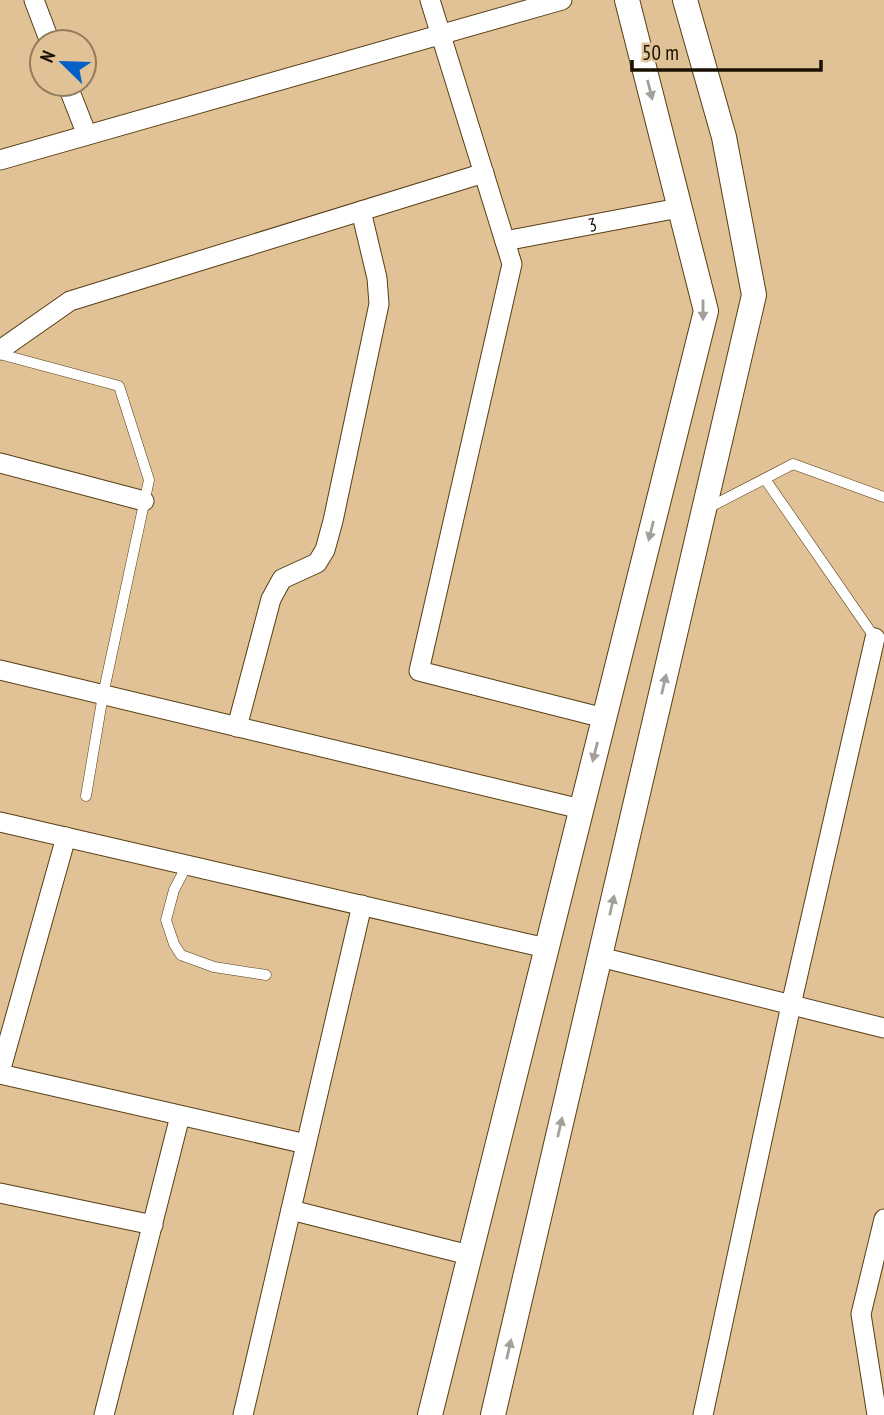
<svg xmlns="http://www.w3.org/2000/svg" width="884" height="1415" font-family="'PT Sans Narrow',sans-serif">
  <rect width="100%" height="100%" fill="#e0c296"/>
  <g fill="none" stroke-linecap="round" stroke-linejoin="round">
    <g stroke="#573e13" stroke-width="11">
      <g id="service">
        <polyline points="0,354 119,386 149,480 103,695 86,796"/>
        <polyline points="765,479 875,638"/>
        <polyline points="708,508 793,464 884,497"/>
        <polyline points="187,865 174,890 166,920 174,944 181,955 214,967 266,975"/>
      </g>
    </g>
    <g stroke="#573e13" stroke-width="21">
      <g id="minor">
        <polyline points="34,0 50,42"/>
        <polyline points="430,0 512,264 419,671 604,718"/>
        <polyline points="67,84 87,135"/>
        <polyline points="0,160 562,0"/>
        <path id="s1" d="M505,241L679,208"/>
        <polyline points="0,350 70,301 484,173"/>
        <polyline points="0,463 144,501"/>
        <polyline points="0,670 581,809"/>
        <polyline points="237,727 271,599 282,579 317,563 325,550 333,521 379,304 377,278 361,211"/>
        <polyline points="0,822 546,948"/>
        <polyline points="600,957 884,1028"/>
        <polyline points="0,1072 66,837"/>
        <polyline points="0,1074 306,1144"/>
        <polyline points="0,1193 153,1225"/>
        <polyline points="291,1210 469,1255"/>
        <polyline points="104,1415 180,1116"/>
        <polyline points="243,1415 362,905"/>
        <polyline points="703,1415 791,1005 875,638"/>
        <polyline points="877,1415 861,1314 884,1219"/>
      </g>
    </g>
    <g stroke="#573e13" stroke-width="26">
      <g id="tertiary">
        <polyline points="430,1415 706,311 627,0"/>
        <polyline points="493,1415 754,295 724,137 685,0"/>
      </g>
    </g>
    <use href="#service" stroke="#fff" stroke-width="10"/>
    <use href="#minor" stroke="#fff" stroke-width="19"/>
    <use href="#tertiary" stroke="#fff" stroke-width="24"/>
  </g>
  <defs><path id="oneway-solid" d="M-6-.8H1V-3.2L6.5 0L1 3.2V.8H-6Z" transform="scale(1.75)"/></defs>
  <g fill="#a39f9a">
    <use href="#oneway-solid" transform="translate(650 90) rotate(76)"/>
    <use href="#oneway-solid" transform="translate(703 310) rotate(90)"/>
    <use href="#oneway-solid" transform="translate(651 531) rotate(104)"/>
    <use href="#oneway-solid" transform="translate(664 684) rotate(-77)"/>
    <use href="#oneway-solid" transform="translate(595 752) rotate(104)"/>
    <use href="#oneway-solid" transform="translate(612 905) rotate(-77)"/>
    <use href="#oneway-solid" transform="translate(560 1127) rotate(-77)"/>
    <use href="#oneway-solid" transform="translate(509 1349) rotate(-77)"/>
  </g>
  <g text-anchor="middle" stroke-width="7" stroke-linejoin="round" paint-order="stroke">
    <g font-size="19" fill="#1a1002" stroke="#e0c296">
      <text dy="7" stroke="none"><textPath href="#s1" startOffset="89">3</textPath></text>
    </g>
  </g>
  <g transform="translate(63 63) rotate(293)"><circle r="33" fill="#e0c296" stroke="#917b5b" stroke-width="2"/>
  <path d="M0-5L12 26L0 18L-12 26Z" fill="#0360c9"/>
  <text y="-10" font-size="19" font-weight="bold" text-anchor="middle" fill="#1a1002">N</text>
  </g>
  <path d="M632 60v10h189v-10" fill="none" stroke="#1a1002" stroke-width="3.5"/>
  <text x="642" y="60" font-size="21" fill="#1a1002" stroke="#e0c296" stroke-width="5" paint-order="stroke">50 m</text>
</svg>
